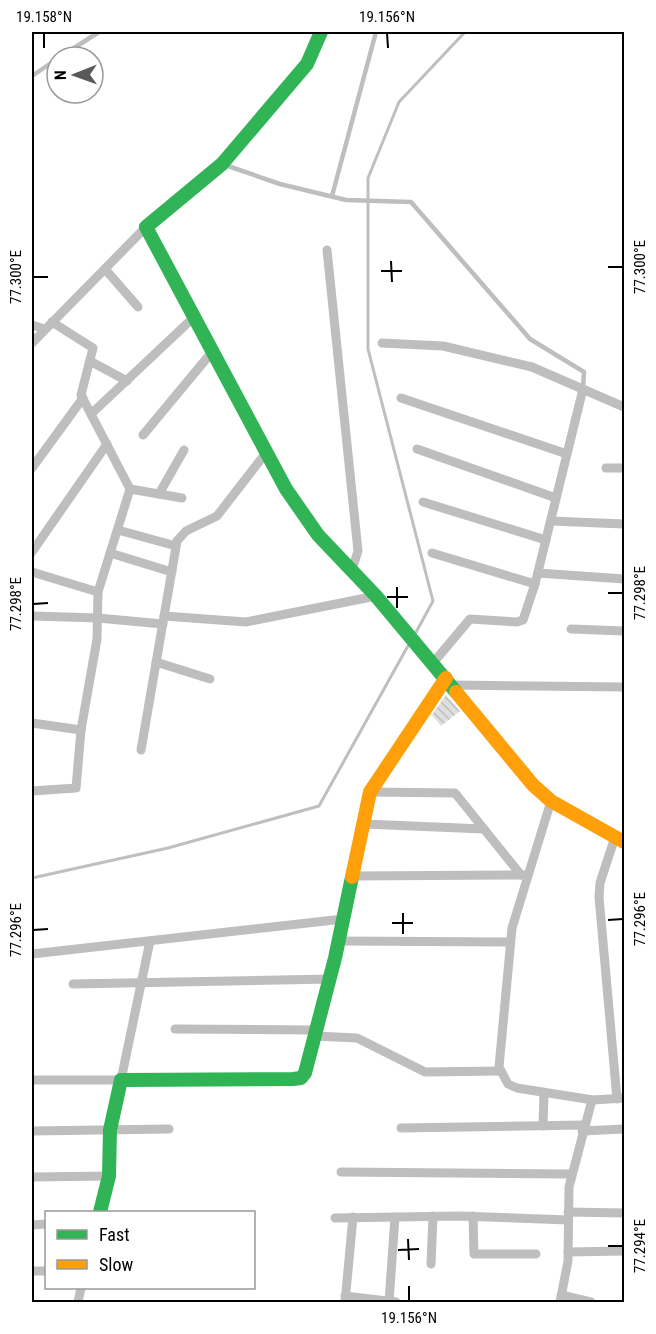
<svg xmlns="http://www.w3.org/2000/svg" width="656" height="1334" font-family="'Roboto Condensed',sans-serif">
  <defs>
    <pattern id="building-back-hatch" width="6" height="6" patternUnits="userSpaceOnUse" patternTransform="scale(1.5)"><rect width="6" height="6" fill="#dfdfdf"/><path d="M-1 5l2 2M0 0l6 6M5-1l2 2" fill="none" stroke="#bebebe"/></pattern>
  </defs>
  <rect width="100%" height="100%" fill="#fff"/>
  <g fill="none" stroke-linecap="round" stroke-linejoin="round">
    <g stroke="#bfbfbf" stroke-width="3">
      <polyline points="414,636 433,601 368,349 368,178 399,102 465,32"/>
      <polyline points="32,878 168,848 319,806 409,644"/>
    </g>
  </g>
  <polygon fill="url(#building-back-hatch)" points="446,695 460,711 441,726 432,715"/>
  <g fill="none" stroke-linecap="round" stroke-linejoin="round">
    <g stroke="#bebebe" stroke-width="4.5">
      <polyline points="60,57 99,32"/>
      <polyline points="32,76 57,59"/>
      <polyline points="225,165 280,184 346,200 411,202 530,339 584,372 583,388"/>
      <polyline points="332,196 376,32"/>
    </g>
    <g stroke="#bebebe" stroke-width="9">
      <polyline points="327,250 358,551 352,570"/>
      <polyline points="105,269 138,307"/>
      <polyline points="32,325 45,329"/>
      <polyline points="32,343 146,227"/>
      <polyline points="382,343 443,346 532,367 624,407"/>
      <polyline points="90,361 127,381"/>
      <polyline points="401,398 567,454"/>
      <polyline points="91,414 193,318"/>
      <polyline points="143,435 212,352"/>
      <polyline points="417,449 556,498"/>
      <polyline points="32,468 83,398"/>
      <polyline points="606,468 624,468"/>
      <polyline points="130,489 182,498"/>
      <polyline points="159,494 184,450"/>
      <polyline points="423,502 546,540"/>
      <polyline points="551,521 624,524"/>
      <polyline points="118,530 176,546"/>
      <polyline points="32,552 107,444"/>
      <polyline points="110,553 172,572"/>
      <polyline points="432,553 535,584"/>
      <polyline points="32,572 98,592 130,489 81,395 93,348 52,322"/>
      <polyline points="538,573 624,579"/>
      <polyline points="32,616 98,618 163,624"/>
      <polyline points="164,616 246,622 376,596"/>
      <polyline points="571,629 624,631"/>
      <polyline points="156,662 210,679"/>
      <polyline points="433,663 470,619 517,622 523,620 535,584 583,389"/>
      <polyline points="452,685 624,687"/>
      <polyline points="32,723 81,730 97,639 98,592"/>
      <polyline points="141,750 177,541 186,531 217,516 265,454"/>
      <polyline points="32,791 76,788 81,730"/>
      <polyline points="370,792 455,793 521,875"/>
      <polyline points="551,801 512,928 499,1067 508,1084 517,1088 593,1100 624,1098"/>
      <polyline points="364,824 484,829"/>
      <polyline points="615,837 600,883 599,897 617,1099"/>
      <polyline points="353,876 524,875"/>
      <polyline points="339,941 510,942"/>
      <polyline points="32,954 343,919"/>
      <polyline points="73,984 330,979"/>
      <polyline points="175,1029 316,1030"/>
      <polyline points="315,1036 357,1038 425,1072 500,1071"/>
      <polyline points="32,1080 121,1080 150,941"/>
      <polyline points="543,1126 544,1093"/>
      <polyline points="401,1128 584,1125"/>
      <polyline points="32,1131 169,1129"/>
      <polyline points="582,1131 624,1129"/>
      <polyline points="341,1172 571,1174"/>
      <polyline points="32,1177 109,1176"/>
      <polyline points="568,1212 624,1213"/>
      <polyline points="473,1216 474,1254 536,1254"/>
      <polyline points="335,1218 459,1216 568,1220"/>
      <polyline points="32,1225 46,1224"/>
      <polyline points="568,1252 624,1251"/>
      <polyline points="431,1264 433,1216"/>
      <polyline points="32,1271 46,1271"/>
      <polyline points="561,1295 591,1302"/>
      <polyline points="345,1296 396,1302"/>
      <polyline points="78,1302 81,1288"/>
      <polyline points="345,1302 353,1217"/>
      <polyline points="389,1302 395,1217"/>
      <polyline points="560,1302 568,1261 569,1187 592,1100"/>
    </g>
    <g stroke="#30b455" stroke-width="14">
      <polyline points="321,32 307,64 222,164 146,227 286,489 318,535 376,596 456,692"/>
      <polyline points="100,1212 109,1176 110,1130 121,1080 293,1079 301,1078 305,1073 335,958 352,877"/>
    </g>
    <g stroke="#ff9f0a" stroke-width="14">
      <polyline points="456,692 533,785 551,801 624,842"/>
      <polyline points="352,877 370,792 446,678"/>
    </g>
  </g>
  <path fill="none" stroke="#000" stroke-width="2" d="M44,33V48M387,33L388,48M391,261L392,282M608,267H623M381,271H402M33,277H48M397,587V608M608,593H623M387,597H408M33,604L48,603M403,913V934M608,920L623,919M392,923H413M33,930L48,929M408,1239L409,1260M608,1246H623M398,1250L419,1249M409,1286V1301"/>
  <rect width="656" height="1334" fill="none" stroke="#ffffff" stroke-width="66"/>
  <rect x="45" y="1211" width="210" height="78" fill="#ffffff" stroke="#999999" stroke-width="1.5"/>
  <rect x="57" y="1230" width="30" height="9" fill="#30b455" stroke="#999999" stroke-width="1.5"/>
  <text x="99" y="1241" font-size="18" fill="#000000">Fast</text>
  <rect x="57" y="1260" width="30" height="9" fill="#ff9f0a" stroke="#999999" stroke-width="1.5"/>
  <text x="99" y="1271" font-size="18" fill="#000000">Slow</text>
  <g transform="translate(75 75) rotate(269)"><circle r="28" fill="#ffffff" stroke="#999999" stroke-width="1.5"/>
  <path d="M0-4.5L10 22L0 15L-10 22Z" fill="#595959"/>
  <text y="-9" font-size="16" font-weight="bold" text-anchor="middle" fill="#000000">N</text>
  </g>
  <rect x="33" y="33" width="590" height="1268" fill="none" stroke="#000" stroke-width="2"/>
  <g font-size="15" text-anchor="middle" fill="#000">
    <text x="44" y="22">19.158°N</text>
    <text x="387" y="22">19.156°N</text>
    <text transform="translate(640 267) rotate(-90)" y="5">77.300°E</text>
    <text transform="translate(16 277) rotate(-90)" y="5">77.300°E</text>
    <text transform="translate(640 593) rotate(-90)" y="5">77.298°E</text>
    <text transform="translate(16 604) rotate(-90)" y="5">77.298°E</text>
    <text transform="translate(640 919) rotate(-90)" y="5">77.296°E</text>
    <text transform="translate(16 930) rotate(-90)" y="5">77.296°E</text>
    <text transform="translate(640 1246) rotate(-90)" y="5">77.294°E</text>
    <text x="409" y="1323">19.156°N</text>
  </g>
</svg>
